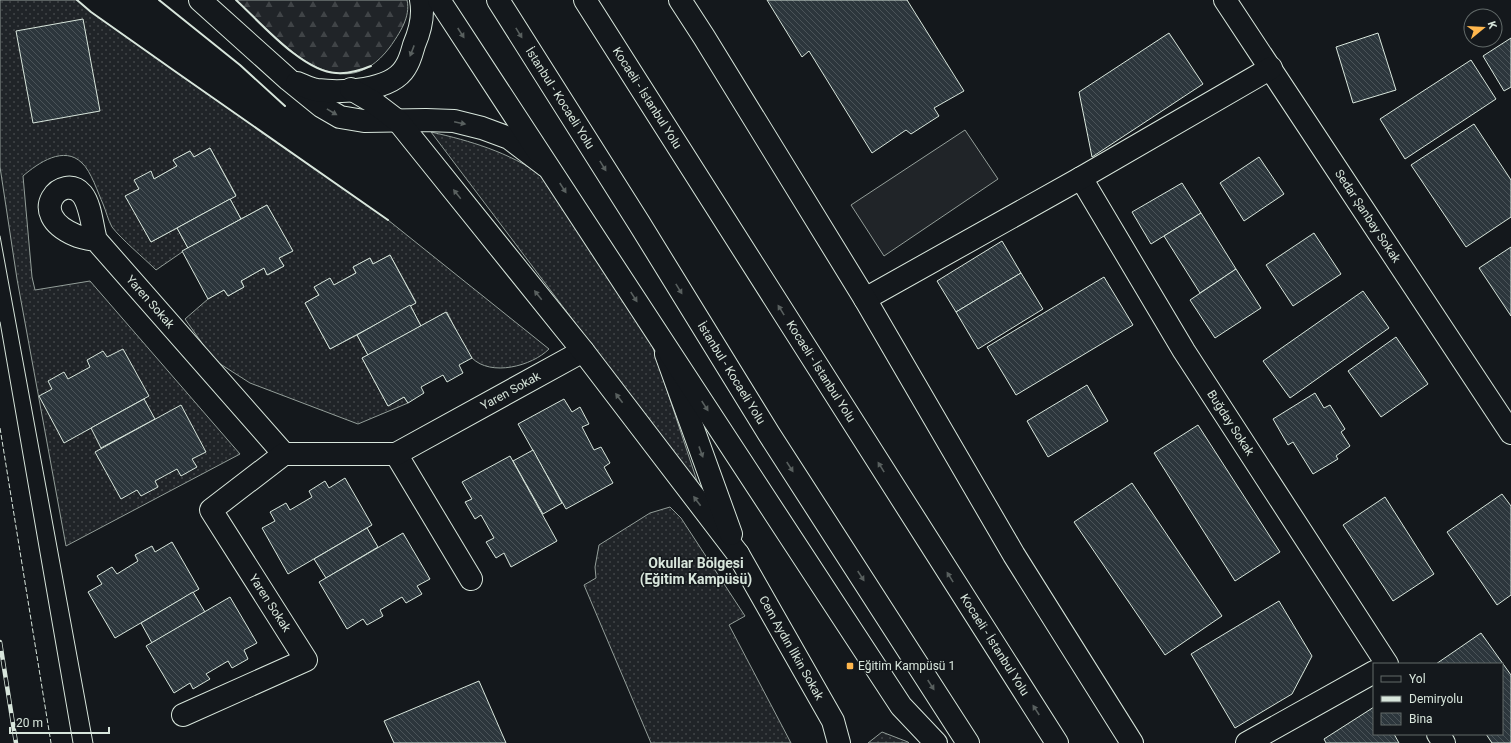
<svg xmlns="http://www.w3.org/2000/svg" width="1511" height="743" font-family="Roboto,sans-serif">
  <defs>
    <pattern id="grass-dots" width="8" height="8" patternUnits="userSpaceOnUse"><rect width="8" height="8" fill="#202428"/><path d="M2 2h.1M6 6h.1" fill="none" stroke="#404447" stroke-width="1.8" stroke-linecap="round"/></pattern>
    <pattern id="forest-firs" width="22" height="20" patternUnits="userSpaceOnUse"><rect width="22" height="20" fill="#202428"/><path d="M5 1l3.5 6h-7zM16 11l3.5 6h-7z" fill="#404447"/></pattern>
    <pattern id="building-back-hatch" width="6" height="6" patternUnits="userSpaceOnUse"><rect width="6" height="6" fill="#2c363c"/><path d="M-1 5l2 2M0 0l6 6M5-1l2 2" fill="none" stroke="#4a5358"/></pattern>
  </defs>
  <rect width="100%" height="100%" fill="#14181c"/>
  <g fill="url(#grass-dots)" stroke="#939e99">
    <path d="M0,0H77L91,12L176,72L388,220L549,349C532,366 491,377 472,358C466,352 452,322 447,312L421,326L410,305L416,302L390,255L373,264L370,258L353,267L356,273L334,285L314,287L319,295L305,303L330,349L357,335L368,355L362,358L388,406L404,397L408,403L358,424L250,383L214,360L185,319L208,299L224,290L228,296L244,287L241,281L264,268L268,275L284,266L279,258L292,251L267,205L241,219L230,199L236,195L210,148L194,157L190,151L173,160L177,166L154,179L150,172L139,189L126,196L151,242L177,228L188,248L156,270C144,258 121,239 112,227C108,220 106,211 103,204C98,193 91,171 82,163C64,145 38,163 23,176L32,277L35,290L90,281L240,454L66,546L17,279L0,167Z"/>
    <path d="M431,132C471,141 508,152 543,176L649,336L699,487Z"/>
    <polygon points="670,507 681,518 745,616 729,625 791,743 651,743 584,585 596,578 595,567 599,545 650,513"/>
    <polygon points="882,732 908,742 909,743 868,743"/>
  </g>
  <path fill="url(#forest-firs)" stroke="#939e99" d="M236,0H407C411,17 399,34 390,47C339,115 276,37 236,0Z"/>
  <polygon fill="#202428" stroke="#939e99" points="965,130 998,179 884,256 851,205"/>
  <g fill="url(#building-back-hatch)" stroke="#d8e6dc">
    <polygon points="767,0 907,0 964,91 934,108 939,116 911,134 906,130 872,153 809,51 802,57"/>
    <polygon points="83,19 100,111 33,123 16,31"/>
    <polygon points="1169,33 1203,84 1092,157 1079,92"/>
    <polygon points="1378,33 1396,90 1353,103 1336,47"/>
    <polygon points="1511,38 1511,87 1504,91 1483,56"/>
    <polygon points="1471,60 1496,99 1405,159 1380,119"/>
    <polygon points="1474,124 1511,180 1511,217 1466,247 1411,165"/>
    <polygon points="210,148 236,196 151,242 125,196 139,189 134,180 151,171 154,179 177,166 173,160 190,151 194,157"/>
    <polygon points="1259,157 1284,194 1244,221 1220,183"/>
    <polygon points="1182,183 1201,213 1151,244 1132,212"/>
    <polygon points="230,199 241,219 188,248 177,228"/>
    <polygon points="267,205 293,251 279,258 284,266 267,275 264,268 241,281 244,287 228,296 224,290 208,299 182,251"/>
    <polygon points="1201,213 1236,269 1200,293 1164,236"/>
    <polygon points="1314,233 1341,274 1293,306 1266,265"/>
    <polygon points="1002,241 1021,273 956,312 937,281"/>
    <polygon points="1511,247 1511,316 1479,268"/>
    <polygon points="390,255 416,303 330,349 305,303 319,295 314,287 330,278 334,285 356,273 353,267 370,258 373,264"/>
    <polygon points="1236,269 1261,308 1215,338 1190,300"/>
    <polygon points="1021,273 1043,309 978,349 956,312"/>
    <polygon points="1104,277 1133,325 1016,395 987,347"/>
    <polygon points="1363,291 1389,328 1290,398 1263,361"/>
    <polygon points="410,305 421,326 368,355 357,335"/>
    <polygon points="446,312 472,358 459,365 463,373 447,382 443,375 421,387 424,393 408,403 404,397 388,406 362,358"/>
    <polygon points="1396,337 1428,384 1381,417 1348,371"/>
    <polygon points="123,349 149,396 64,443 39,396 52,389 48,381 64,372 68,379 90,367 87,360 103,351 107,357"/>
    <polygon points="1087,385 1108,421 1048,457 1027,421"/>
    <polygon points="1315,393 1324,408 1330,405 1345,429 1341,432 1350,446 1336,456 1338,459 1313,474 1293,442 1288,445 1273,419"/>
    <polygon points="144,399 155,419 101,448 91,428"/>
    <polygon points="564,399 572,412 580,407 589,424 582,427 594,450 601,447 610,463 604,467 613,483 566,509 518,424"/>
    <polygon points="181,405 206,452 192,459 197,467 181,476 177,469 155,481 158,487 141,496 137,490 121,499 95,452"/>
    <polygon points="1198,425 1280,552 1235,581 1154,453"/>
    <polygon points="533,450 562,503 543,514 513,461"/>
    <polygon points="510,456 557,541 511,567 504,553 496,558 486,542 494,538 481,515 475,519 465,502 472,499 462,482"/>
    <polygon points="345,478 372,525 288,574 262,528 275,521 270,512 286,503 290,510 312,497 309,491 325,481 329,488"/>
    <polygon points="1132,483 1222,616 1165,655 1074,522"/>
    <polygon points="1502,494 1511,506 1511,595 1497,605 1447,532"/>
    <polygon points="1385,497 1434,574 1393,601 1343,525"/>
    <polygon points="367,528 378,547 326,578 314,559"/>
    <polygon points="403,533 430,579 417,586 422,594 406,603 402,597 380,610 383,616 367,625 363,619 347,629 319,582"/>
    <polygon points="172,542 199,589 115,638 88,592 102,584 97,576 112,567 117,574 138,561 135,555 152,546 155,552"/>
    <polygon points="193,592 205,612 152,643 141,623"/>
    <polygon points="230,597 257,643 244,650 248,659 232,668 228,661 206,674 210,679 193,689 190,683 174,693 146,646"/>
    <polygon points="1279,601 1312,656 1292,694 1235,728 1191,654"/>
    <polygon points="1481,633 1511,675 1511,743 1492,743 1486,734 1502,734 1502,664 1436,664"/>
    <polygon points="479,681 506,743 394,743 384,721"/>
    <polygon points="1374,707 1374,734 1394,734 1399,743 1326,743 1324,739"/>
  </g>
  <g fill="none" stroke-linecap="round" stroke-linejoin="round">
    <g stroke="#d8e6dc" stroke-width="24">
      <g id="minor">
        <path id="s1" d="M1225,0L1511,433"/>
        <path id="s2" d="M1081,178L1184,351L1387,664"/>
        <path id="s3" d="M96,240C89,239 81,238 75,235C24,213 63,172 82,194C91,205 92,227 96,240L284,454"/>
        <polyline points="865,299 1081,178 1271,68"/>
        <polyline points="396,454 471,579"/>
        <path id="s4" d="M738,554L833,721L839,743"/>
        <path id="s5" d="M183,715L306,660L211,510L284,454H396L583,351"/>
        <polyline points="1438,734 1444,743"/>
        <polyline points="1247,743 1374,672"/>
      </g>
    </g>
    <g stroke="#d8e6dc" stroke-width="24">
      <g id="major">
        <polyline points="200,0 289,80 321,106 340,117 364,121 426,120 454,121 482,128 509,138 546,166"/>
        <polyline points="680,0 704,37 865,299 1014,555 1132,743"/>
        <path d="M297,83C303,85 310,89 317,90C342,93 391,91 405,68C410,61 412,52 414,45C420,31 424,15 421,0"/>
        <polyline points="351,89 373,102 398,121 583,351 738,554"/>
        <polyline points="666,354 731,534"/>
      </g>
    </g>
    <g stroke="#d8e6dc" stroke-width="24">
      <g id="highway">
        <polyline points="439,0 901,706 936,743"/>
        <path id="s6" d="M498,0L639,223L769,434L968,743"/>
        <path id="s7" d="M585,0L1057,743"/>
      </g>
    </g>
    <use href="#minor" stroke="#14181c" stroke-width="22"/>
    <use href="#major" stroke="#14181c" stroke-width="22"/>
    <use href="#highway" stroke="#14181c" stroke-width="22"/>
    <g stroke="#d8e6dc" stroke-width="1">
      <polyline points="0,236 93,743"/>
      <polyline points="0,322 73,743"/>
    </g>
    <g stroke="#d8e6dc" stroke-width="4.5">
      <polyline id="rail" points="0,642 16,743"/>
    </g>
    <use href="#rail" stroke="#14181c" stroke-width="3" stroke-dasharray="9" stroke-linecap="butt"/>
    <polyline stroke="#d8e6dc" stroke-width="1" stroke-dasharray="5 2" stroke-linecap="butt" points="0,428 51,743"/>
    <g stroke="#d8e6dc" stroke-width="2">
      <polyline points="77,0 91,12 176,72 388,220"/>
      <polyline points="159,0 240,65 285,106"/>
      <path d="M236,0C260,22 303,72 336,73C349,74 359,71 371,66"/>
    </g>
  </g>
  <defs><path id="oneway-solid" d="M-6-.8H1V-3.2L6.5 0L1 3.2V.8H-6Z"/></defs>
  <g fill="#59605f">
    <use href="#oneway-solid" transform="translate(461 33) rotate(57)"/>
    <use href="#oneway-solid" transform="translate(519 33) rotate(58)"/>
    <use href="#oneway-solid" transform="translate(412 51) rotate(111)"/>
    <use href="#oneway-solid" transform="translate(332 112) rotate(31)"/>
    <use href="#oneway-solid" transform="translate(460 123) rotate(12)"/>
    <use href="#oneway-solid" transform="translate(603 166) rotate(58)"/>
    <use href="#oneway-solid" transform="translate(563 188) rotate(57)"/>
    <use href="#oneway-solid" transform="translate(457 194) rotate(-129)"/>
    <use href="#oneway-solid" transform="translate(679 289) rotate(58)"/>
    <use href="#oneway-solid" transform="translate(538 295) rotate(-129)"/>
    <use href="#oneway-solid" transform="translate(634 297) rotate(57)"/>
    <use href="#oneway-solid" transform="translate(781 310) rotate(-122)"/>
    <use href="#oneway-solid" transform="translate(619 398) rotate(-127)"/>
    <use href="#oneway-solid" transform="translate(705 406) rotate(57)"/>
    <use href="#oneway-solid" transform="translate(701 452) rotate(70)"/>
    <use href="#oneway-solid" transform="translate(790 467) rotate(57)"/>
    <use href="#oneway-solid" transform="translate(881 467) rotate(-122)"/>
    <use href="#oneway-solid" transform="translate(697 501) rotate(-127)"/>
    <use href="#oneway-solid" transform="translate(861 576) rotate(57)"/>
    <use href="#oneway-solid" transform="translate(950 577) rotate(-122)"/>
    <use href="#oneway-solid" transform="translate(931 685) rotate(57)"/>
    <use href="#oneway-solid" transform="translate(1036 710) rotate(-123)"/>
  </g>
  <rect fill="#ffb74d" stroke="#14181c" stroke-width="1.5" x="846" y="662" width="8" height="8" rx="2"/>
  <g text-anchor="middle" stroke-width="3" stroke-linejoin="round" paint-order="stroke">
    <g font-size="12" fill="#d8e6dc" stroke="#14181c">
      <text dy="4" stroke="none"><textPath href="#s6" startOffset="116">İstanbul - Kocaeli Yolu</textPath></text>
      <text dy="4" stroke="none"><textPath href="#s7" startOffset="116">Kocaeli - İstanbul Yolu</textPath></text>
      <text dy="4" stroke="none"><textPath href="#s1" startOffset="259">Sedar Şanbay Sokak</textPath></text>
      <text dy="4" stroke="none"><textPath href="#s3" startOffset="237">Yaren Sokak</textPath></text>
      <text dy="4" stroke="none"><textPath href="#s7" startOffset="440">Kocaeli - İstanbul Yolu</textPath></text>
      <text dy="4" stroke="none"><textPath href="#s6" startOffset="440">İstanbul - Kocaeli Yolu</textPath></text>
      <text dy="4" stroke="none"><textPath href="#s5" startOffset="647">Yaren Sokak</textPath></text>
      <text dy="4" stroke="none"><textPath href="#s2" startOffset="287">Buğday Sokak</textPath></text>
      <text transform="translate(270 603) rotate(57)" y="4">Yaren Sokak</text>
      <text dy="4" stroke="none"><textPath href="#s7" startOffset="764">Kocaeli - İstanbul Yolu</textPath></text>
      <text dy="4" stroke="none"><textPath href="#s4" startOffset="108">Cem Aydın İlkin Sokak</textPath></text>
    </g>
    <g font-size="12" fill="#d8e6dc" stroke="#14181c" text-anchor="start">
      <text x="858" y="670">Eğitim Kampüsü 1</text>
    </g>
    <g font-size="14" font-weight="bold" fill="#d8e6dc" stroke="#14181c">
      <text x="696" y="568">Okullar Bölgesi<tspan x="696" dy="16">(Eğitim Kampüsü)</tspan></text>
    </g>
  </g>
  <rect x="1373" y="663" width="130" height="72" fill="#14181c" stroke="#626a69"/>
  <rect x="1381" y="676" width="20" height="6" fill="#14181c" stroke="#626a69"/>
  <text x="1409" y="683" font-size="12" fill="#d8e6dc">Yol</text>
  <rect x="1381" y="696" width="20" height="6" fill="#d8e6dc" stroke="#626a69"/>
  <text x="1409" y="703" font-size="12" fill="#d8e6dc">Demiryolu</text>
  <rect x="1381" y="713" width="20" height="12" fill="url(#building-back-hatch)" stroke="#626a69"/>
  <text x="1409" y="723" font-size="12" fill="#d8e6dc">Bina</text>
  <g transform="translate(1483 28) rotate(72)"><circle r="19" fill="#14181c" stroke="#626a69"/>
  <path d="M0-3L7 15L0 10L-7 15Z" fill="#ffb74d"/>
  <text y="-6" font-size="11" font-weight="bold" text-anchor="middle" fill="#d8e6dc">K</text>
  </g>
  <path d="M10 727v6h99v-6" fill="none" stroke="#d8e6dc" stroke-width="2"/>
  <text x="16" y="727" font-size="12" fill="#d8e6dc" stroke="#14181c" stroke-width="3" paint-order="stroke">20 m</text>
</svg>
